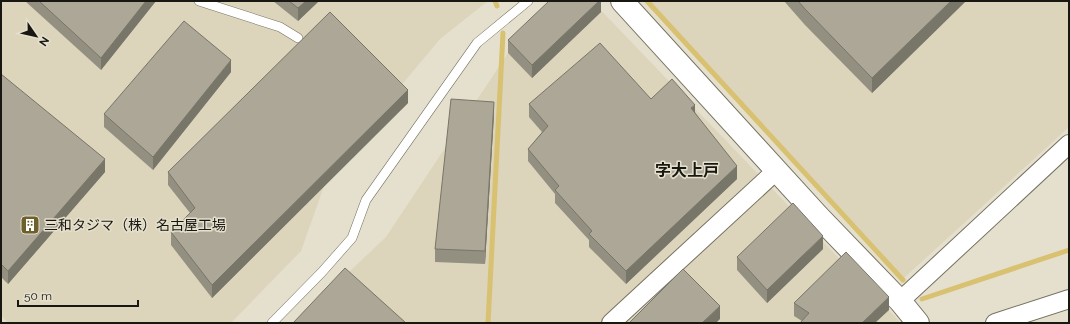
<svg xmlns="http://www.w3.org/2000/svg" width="1070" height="324" font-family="Raleway,'Noto Sans JP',sans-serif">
  <rect width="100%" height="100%" fill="#e5e0cd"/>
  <g fill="#dcd4bb">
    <polygon points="1,1 488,1 440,39 329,172 301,251 231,323 8,323 1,315"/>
    <polygon points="562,1 592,1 901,323 295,323 386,237 508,53"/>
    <polygon points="648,1 1069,1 1069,127 904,278"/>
  </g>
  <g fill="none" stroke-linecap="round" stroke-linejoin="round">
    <g stroke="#d8c170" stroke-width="5">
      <polyline points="495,1 497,6"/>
      <polyline points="647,1 903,280"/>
      <polyline points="922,299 1069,250"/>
      <polyline points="488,323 503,33"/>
    </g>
    <g stroke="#767160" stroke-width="10">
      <g id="service">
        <polyline points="199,1 280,27 298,38"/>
        <polyline points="272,323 322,272 352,238 366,200 477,43 528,1"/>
      </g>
    </g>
    <g stroke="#767160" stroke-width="20">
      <g id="minor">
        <polyline points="900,301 1069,144"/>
        <polyline points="611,323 777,170"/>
        <polyline points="995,323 1069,299"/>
      </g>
    </g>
    <g stroke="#767160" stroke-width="24">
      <polyline id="tertiary" points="622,1 818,216 900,301 918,323"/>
    </g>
    <use href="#service" stroke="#fff" stroke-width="9"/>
    <use href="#minor" stroke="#fff" stroke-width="18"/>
    <use href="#tertiary" stroke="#fff" stroke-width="22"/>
  </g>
  <g fill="#949081">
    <polygon points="25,1 156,1 101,70"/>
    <polygon points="273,1 319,1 298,21"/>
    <polygon points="601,1 601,12 532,78 508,53 508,40"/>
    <polygon points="784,1 966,1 872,93 805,25"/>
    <polygon points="231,72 153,170 104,127 104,114"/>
    <polygon points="1,74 105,172 8,284 1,277"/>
    <polygon points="651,99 695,112 737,179 626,284 589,247 589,240 555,203 555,194 528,161 528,149 542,132 529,117 529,104"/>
    <polygon points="408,103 212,298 171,245 171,232 190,213 168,185 168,172"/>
    <polygon points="494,114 485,264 435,262 435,249"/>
    <polygon points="823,249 767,303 737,270 737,257"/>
    <polygon points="794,303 889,310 802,321 794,316"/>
  </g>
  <g fill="#787569">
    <polygon points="146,1 156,1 101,70 101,58"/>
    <polygon points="306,1 319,1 298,21 298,8"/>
    <polygon points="599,1 601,1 601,12 532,78 532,65"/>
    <polygon points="951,1 966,1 872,93 872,78"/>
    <polygon points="231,60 231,72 153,170 153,157"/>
    <polygon points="408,90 408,103 212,298 212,285"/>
    <polygon points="494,102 494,114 485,264 485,251"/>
    <polygon points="695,105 695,118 691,108"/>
    <polygon points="105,159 105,172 8,284 8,271"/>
    <polygon points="737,166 737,179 626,284 626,271"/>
    <polygon points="823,236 823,249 767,303 767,290"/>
    <polygon points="889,297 889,310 875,323 862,323"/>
    <polygon points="720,306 720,319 716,323 702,323"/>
  </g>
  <g fill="#aca796" stroke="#787569">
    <polygon points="39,1 146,1 101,58"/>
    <polygon points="289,1 306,1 298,8"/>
    <polygon points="549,1 599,1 532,65 508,40"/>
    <polygon points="798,1 951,1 872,78 805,9"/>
    <polygon points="330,12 408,90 212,285 171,232 195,208 168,172"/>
    <polygon points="184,21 231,60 153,157 104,114"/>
    <polygon points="600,43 651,99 672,79 695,105 691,108 737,166 626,271 589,234 592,231 555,190 559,186 528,149 548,126 529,104"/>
    <polygon points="1,74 105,159 8,271 1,264"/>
    <polygon points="451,99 494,102 485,251 435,249"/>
    <polygon points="793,203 823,236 767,290 737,257"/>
    <polygon points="846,252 889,297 862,323 800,323 809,313 794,303"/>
    <polygon points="345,268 406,323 293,323"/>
    <polygon points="683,269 720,306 702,323 629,323"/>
  </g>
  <defs>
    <g id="building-square" transform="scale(1)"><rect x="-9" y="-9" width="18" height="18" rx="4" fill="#6e602d" stroke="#e5e0cd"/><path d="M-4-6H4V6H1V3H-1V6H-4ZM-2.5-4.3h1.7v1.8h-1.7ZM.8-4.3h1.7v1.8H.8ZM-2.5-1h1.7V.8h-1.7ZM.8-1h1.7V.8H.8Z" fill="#fff"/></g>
  </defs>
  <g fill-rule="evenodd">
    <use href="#building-square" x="30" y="225"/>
  </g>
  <g text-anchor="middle" stroke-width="3" stroke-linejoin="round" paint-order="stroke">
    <g font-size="14" fill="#191711" stroke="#e5e0cd" text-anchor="start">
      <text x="44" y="230">三和タジマ（株）名古屋工場</text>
    </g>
    <g font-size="16" font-weight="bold" fill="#191711" stroke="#e5e0cd">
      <text x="687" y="176">字大上戸</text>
    </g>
  </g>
  <rect width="1070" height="324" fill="none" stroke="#191711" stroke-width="4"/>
  <g transform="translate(36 36) rotate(124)" stroke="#e5e0cd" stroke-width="3" paint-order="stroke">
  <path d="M0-3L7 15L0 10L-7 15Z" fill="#191711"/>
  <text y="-6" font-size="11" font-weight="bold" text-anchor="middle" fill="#191711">N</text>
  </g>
  <path d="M18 300v6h120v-6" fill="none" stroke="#191711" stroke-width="2"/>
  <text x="24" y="300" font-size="12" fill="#191711" stroke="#e5e0cd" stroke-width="3" paint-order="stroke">50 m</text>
</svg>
